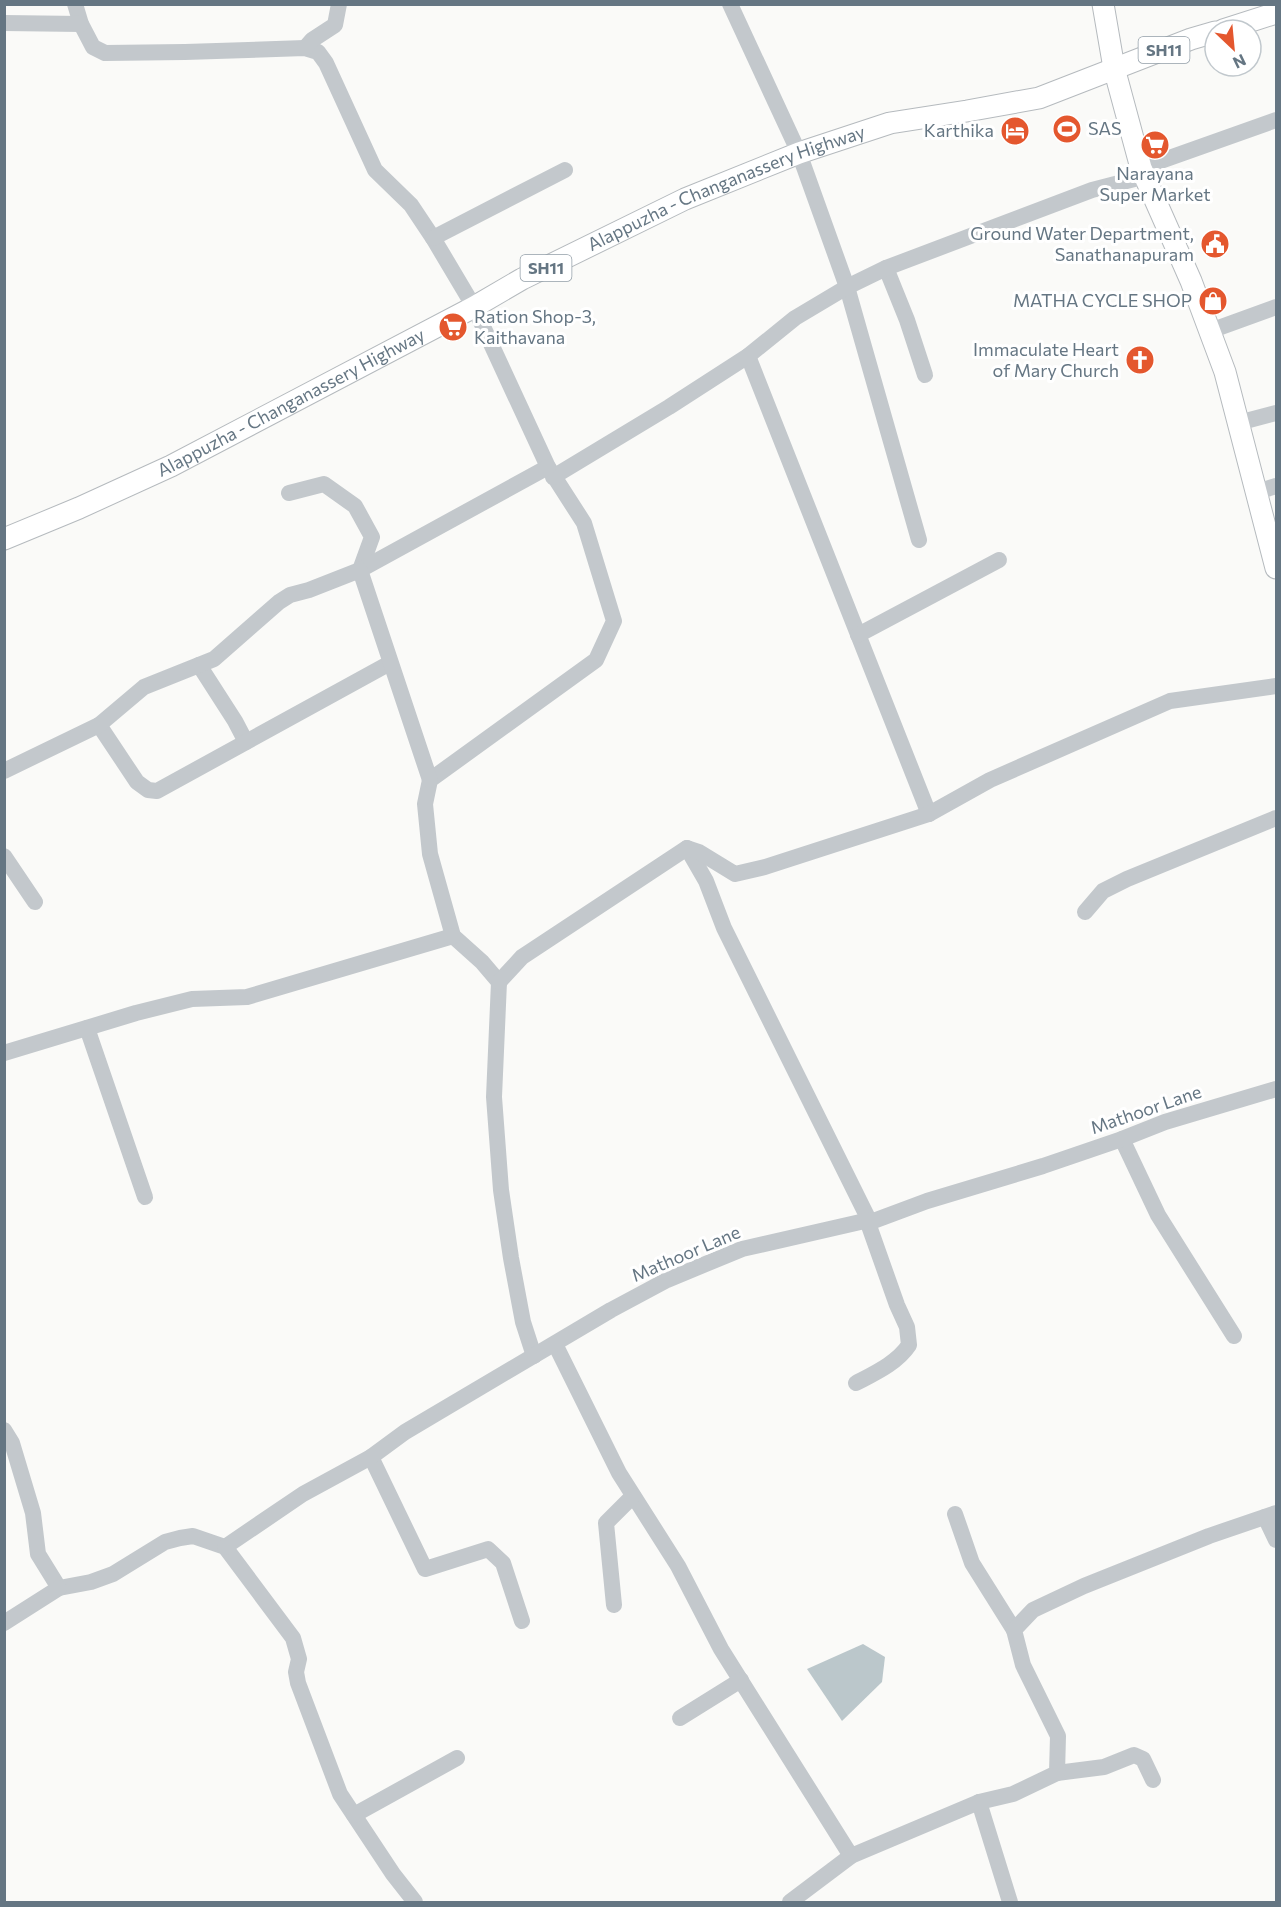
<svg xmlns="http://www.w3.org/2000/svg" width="1281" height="1907" font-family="Commissioner,sans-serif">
  <rect width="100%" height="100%" fill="#fafaf8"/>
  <polygon fill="#bbc7cb" points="863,1644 885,1657 882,1682 842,1721 807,1669"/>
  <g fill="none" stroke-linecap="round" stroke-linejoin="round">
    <g stroke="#b5babe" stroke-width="23">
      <g id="major">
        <polyline points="1103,4 1114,68 1141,168 1191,281 1225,372 1276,568"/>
        <polyline points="1223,30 1276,13"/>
        <path id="s1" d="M4,539L79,508L171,466L474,307L522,279L685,199L799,153L890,123L967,111L1039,98L1191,39L1215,32"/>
      </g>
    </g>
    <g stroke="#c3c8cc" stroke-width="16">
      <polyline points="75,4 81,24 93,47 105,53 185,52 305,48 318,52 326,63 375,170 411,205 433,238 474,307 548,467 584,523 614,621 596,660 430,780 425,804 430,854 453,936 482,962 499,982 494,1097 501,1190 511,1258 523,1322 534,1356"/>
      <polyline points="730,4 799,153 847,287 919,540"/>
      <polyline points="4,23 81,24"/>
      <polyline points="305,48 312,40 335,25 339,4"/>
      <polyline points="1141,168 1276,120"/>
      <polyline points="433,238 565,170"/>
      <polyline points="886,268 907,320 925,375"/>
      <polyline points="1210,331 1276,307"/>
      <polyline points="748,356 929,814"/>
      <polyline points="1238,423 1276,413"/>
      <polyline points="553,477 669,407 748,356 795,318 847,287 886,268 1092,190 1146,176"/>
      <polyline points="1257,492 1276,486"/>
      <polyline points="289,493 324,484 355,506 372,537 360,570"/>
      <polyline points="360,570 548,467"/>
      <polyline points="858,635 999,560"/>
      <polyline points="199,665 235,721 246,742"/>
      <polyline points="99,725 137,782 148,790 157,791 390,663"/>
      <polyline points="4,771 99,725 144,687 214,659 279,602 290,595 309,590 360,570 430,780"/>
      <polyline points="687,848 706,881 724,928 869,1220"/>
      <polyline points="4,856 35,902"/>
      <polyline points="1085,912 1103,891 1127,879 1276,818"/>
      <polyline points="499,982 522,957 687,848 699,852 735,874 765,867 929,814 990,780 1170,701 1276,686"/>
      <polyline points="87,1028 145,1197"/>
      <polyline points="4,1053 136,1013 192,999 247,997 453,936"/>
      <polyline points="1122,1139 1158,1215 1234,1336"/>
      <polyline points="555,1344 619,1473 678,1566 721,1649 851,1856"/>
      <path d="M856,1383C875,1373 897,1363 909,1345L907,1327L897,1305L868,1223"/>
      <polyline points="4,1430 12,1443 33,1513 38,1554 59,1588 91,1582 113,1574 165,1542 180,1538 193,1536 225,1547 293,1638 299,1659 296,1672 298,1683 340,1794 393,1874 415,1902"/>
      <polyline points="371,1457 425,1569 488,1549 503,1563 522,1621"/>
      <polyline points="955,1514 972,1563 1014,1630"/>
      <polyline points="1265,1517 1276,1540"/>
      <polyline points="225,1547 303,1494 371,1457 405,1432 611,1310 667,1280 742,1249 869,1220 868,1223 927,1201 1043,1166 1122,1139 1165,1122 1276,1089"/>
      <polyline points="614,1605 606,1523 633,1496"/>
      <polyline points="4,1623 59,1588"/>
      <polyline points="680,1718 741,1680"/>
      <polyline points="1057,1773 1104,1767 1134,1755 1143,1759 1153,1780"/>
      <polyline points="979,1802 1010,1902"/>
      <polyline points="354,1815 457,1758"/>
      <polyline points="790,1902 851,1856 979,1802 1013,1794 1057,1773 1058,1736 1023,1665 1014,1630 1033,1610 1084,1586 1209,1536 1276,1513"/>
    </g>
    <use href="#major" stroke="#fff" stroke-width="21"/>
  </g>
  <defs>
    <g id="stadium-disc" transform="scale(1.5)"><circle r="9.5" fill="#e4572e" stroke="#fff"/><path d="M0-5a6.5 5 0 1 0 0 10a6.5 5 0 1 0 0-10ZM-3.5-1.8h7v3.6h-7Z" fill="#fff"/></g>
    <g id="hotel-disc" transform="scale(1.5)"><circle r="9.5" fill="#e4572e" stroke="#fff"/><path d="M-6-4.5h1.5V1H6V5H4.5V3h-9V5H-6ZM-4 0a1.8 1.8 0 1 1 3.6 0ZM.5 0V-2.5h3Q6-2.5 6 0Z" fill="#fff"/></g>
    <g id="supermarket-disc" transform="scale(1.5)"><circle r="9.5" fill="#e4572e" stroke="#fff"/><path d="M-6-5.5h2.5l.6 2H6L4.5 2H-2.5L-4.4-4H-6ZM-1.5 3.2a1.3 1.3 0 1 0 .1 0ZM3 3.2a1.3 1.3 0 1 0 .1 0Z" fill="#fff"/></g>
    <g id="civic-disc" transform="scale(1.5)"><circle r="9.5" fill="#e4572e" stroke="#fff"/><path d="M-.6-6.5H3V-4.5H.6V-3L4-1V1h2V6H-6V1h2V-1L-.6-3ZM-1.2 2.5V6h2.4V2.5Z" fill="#fff"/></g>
    <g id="shop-disc" transform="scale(1.5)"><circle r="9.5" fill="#e4572e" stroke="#fff"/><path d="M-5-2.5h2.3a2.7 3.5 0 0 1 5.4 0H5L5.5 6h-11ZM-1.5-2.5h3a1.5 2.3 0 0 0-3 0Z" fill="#fff"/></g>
    <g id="church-disc" transform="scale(1.5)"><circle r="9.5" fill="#e4572e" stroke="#fff"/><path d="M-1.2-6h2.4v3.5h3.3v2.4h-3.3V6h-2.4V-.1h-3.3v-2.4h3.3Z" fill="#fff"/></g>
  </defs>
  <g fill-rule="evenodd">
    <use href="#stadium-disc" x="1067" y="129"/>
    <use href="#hotel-disc" x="1015" y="131"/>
    <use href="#supermarket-disc" x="1155" y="145"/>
    <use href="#civic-disc" x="1215" y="244"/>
    <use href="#shop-disc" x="1213" y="301"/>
    <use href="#supermarket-disc" x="453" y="327"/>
    <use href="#church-disc" x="1140" y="360"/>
  </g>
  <g text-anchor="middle" stroke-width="6" stroke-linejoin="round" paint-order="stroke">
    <g fill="#fff" stroke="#939fa8" stroke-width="1.5">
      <rect x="1138.5" y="37" width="51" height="26" rx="4.5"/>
      <rect x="520.5" y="255" width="51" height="26" rx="4.5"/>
    </g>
    <g font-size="16" font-weight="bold" fill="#657683">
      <text x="1164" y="56">SH11</text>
      <text x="546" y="274">SH11</text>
    </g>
    <g font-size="18" fill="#657683" stroke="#fff" text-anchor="end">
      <text x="1088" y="135" text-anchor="start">SAS</text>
      <text x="994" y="137">Karthika</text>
      <text x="1155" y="180" text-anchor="middle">Narayana<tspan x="1155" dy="21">Super Market</tspan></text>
      <text x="1194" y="240">Ground Water Department,<tspan x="1194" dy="21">Sanathanapuram</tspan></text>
      <text x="1192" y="307">MATHA CYCLE SHOP</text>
      <text x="474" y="323" text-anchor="start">Ration Shop-3,<tspan x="474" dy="21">Kaithavana</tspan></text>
      <text x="1119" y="356">Immaculate Heart<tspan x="1119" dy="21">of Mary Church</tspan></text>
    </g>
    <g font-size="18" fill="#657683" stroke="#fff">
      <text dy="6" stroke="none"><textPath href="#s1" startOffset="804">Alappuzha - Changanassery Highway</textPath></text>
      <text dy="6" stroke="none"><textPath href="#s1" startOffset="318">Alappuzha - Changanassery Highway</textPath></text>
      <text transform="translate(1146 1110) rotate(-19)" y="6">Mathoor Lane</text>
      <text transform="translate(686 1254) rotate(-23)" y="6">Mathoor Lane</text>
    </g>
  </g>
  <rect width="1281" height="1907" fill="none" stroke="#657683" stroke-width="12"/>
  <g transform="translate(1233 48) rotate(154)"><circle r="28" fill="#ffffff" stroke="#c1c8cd" stroke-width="1.5"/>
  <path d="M0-4.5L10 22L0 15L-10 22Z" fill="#e4572e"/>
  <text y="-9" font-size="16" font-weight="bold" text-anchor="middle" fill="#657683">N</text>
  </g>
</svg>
